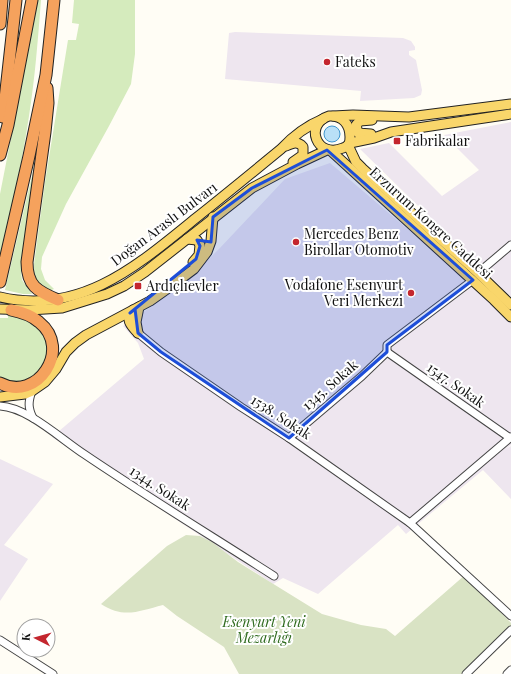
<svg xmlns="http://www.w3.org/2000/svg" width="511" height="674" font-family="'Playfair Display',serif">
  <rect width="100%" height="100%" fill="#fffdf5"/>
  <g fill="#eee6ef">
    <polygon points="235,32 403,38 411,41 415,47 415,50 409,51 409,55 416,60 422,90 421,95 414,98 360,101 361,91 225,79 229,33"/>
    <polygon points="511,122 511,297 360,149 389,143 442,196 479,170 444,135"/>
    <polygon points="330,163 451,266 511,323 511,445 506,449 511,446 511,499 483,470 406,534 398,525 318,594 283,578 273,584 52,437 144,359 138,343 123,326 180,287 219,249 285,179"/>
    <polygon points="0,459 53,484 4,545 28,559 0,601"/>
  </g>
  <g fill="#d5ebbd">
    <path d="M38,0H41C38,39 35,78 29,116C22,164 11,210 0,257V194Z"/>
    <path d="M74,0H135V54L131,84L109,126L66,204L42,257L41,269L45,280L54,289L49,291C36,283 34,280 34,264L45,182L68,40H76L79,24L72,23Z"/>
    <polygon points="35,163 37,164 21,272 22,280 32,294 23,294 5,290"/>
    <polygon points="8,315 23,318 36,325 48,341 47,362 30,381 13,384 0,379 0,318 8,318"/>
  </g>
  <path fill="#d9e3c4" d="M186,535L200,536L212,542L238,562L322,614L361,625L386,629L395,636L465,575L511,623V628L461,674H239L224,647L177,616L163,605C139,611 124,619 101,604L167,546Z"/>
  <circle fill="#b9e0f7" stroke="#3f96cf" cx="332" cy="134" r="8"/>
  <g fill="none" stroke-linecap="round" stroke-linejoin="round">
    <g stroke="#444" stroke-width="9">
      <g id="minor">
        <polyline points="478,273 511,245"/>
        <polyline points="138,333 161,352 241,407 289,438 410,523 511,616"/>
        <polyline points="387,352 510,438"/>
        <polyline points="387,352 387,345 473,280"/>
        <path d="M32,391C28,402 28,408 33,418"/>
        <path d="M0,406C27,407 61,439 84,454C146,496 210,535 274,576"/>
        <polyline points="289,438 362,376 387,352"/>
        <polyline points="410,523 511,437"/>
        <polyline points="0,640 53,674"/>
        <polyline points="466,674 511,630"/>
        <polyline points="507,674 511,670"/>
      </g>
    </g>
    <g stroke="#222" stroke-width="11">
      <g id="major">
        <path d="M329,116C342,115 350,124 350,137C350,143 349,146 343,148C316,159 304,124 329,116Z"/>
        <polyline points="333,116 353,115 409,117 511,104"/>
        <polyline points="371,134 358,133 356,125 360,121 372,120"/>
        <polyline points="350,143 374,138 391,132 511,114"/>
        <polyline points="348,145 356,162 362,168 478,273 511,305"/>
        <path d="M286,146C293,143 298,141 303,147V155L293,162"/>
        <polyline points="331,151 494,300 511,317"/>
        <polyline points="187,239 197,240 200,245 199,255 193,262"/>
        <path d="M0,297C81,316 138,265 196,218C225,195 253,172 281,149C293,136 306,126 323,119"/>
        <polyline points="0,309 29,310 62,308 107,294 124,286 145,272 252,188 297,164 327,150"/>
        <path d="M133,310C124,318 131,326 138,333"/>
        <polyline points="138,333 136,322 139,307"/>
        <polyline points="0,397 25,394 32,391 45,382 56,369 66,352 75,343 86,335 150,301 174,284 194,269 207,252 211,241 213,217"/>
      </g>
    </g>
    <g stroke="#222" stroke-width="13">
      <g id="highway">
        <polyline points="0,24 2,0"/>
        <path d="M47,88L48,103L45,132L27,262C27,286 37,291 58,300"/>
        <polyline points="3,117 16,0"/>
        <polyline points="0,155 8,125 32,0"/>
        <polyline points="0,282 29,156 46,75 54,0"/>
        <path d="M0,383C37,403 73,349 39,322C31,315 21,312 11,310"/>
      </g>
    </g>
    <use href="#minor" stroke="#fff" stroke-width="7"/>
    <use href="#major" stroke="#f9d66b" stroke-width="9"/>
    <use href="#highway" stroke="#f5a25d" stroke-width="11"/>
  </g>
  <path fill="#1d4ed8" fill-opacity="0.2" stroke="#1d4ed8" stroke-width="3" stroke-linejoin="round" d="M327,150L473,280L387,345V352L289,438L161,352L138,333L135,309L130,313L196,259L200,246L197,240L211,242L213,217L252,188Z"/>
  <g fill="#c4262e" stroke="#fff" stroke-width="1.5">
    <circle cx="327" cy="62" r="4"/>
    <rect x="393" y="137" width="8" height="8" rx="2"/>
    <circle cx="296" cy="242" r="4"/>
    <rect x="134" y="282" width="8" height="8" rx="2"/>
    <circle cx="411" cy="293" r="4"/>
  </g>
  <g text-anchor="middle" stroke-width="4" stroke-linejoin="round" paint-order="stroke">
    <g font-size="14" fill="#111" stroke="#fff" text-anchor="start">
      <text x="335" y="67">Fateks</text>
      <text x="405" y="146">Fabrikalar</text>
      <text x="304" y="239">Mercedes Benz<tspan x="304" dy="16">Birollar Otomotiv</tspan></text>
      <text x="403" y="290" text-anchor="end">Vodafone Esenyurt<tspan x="403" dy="16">Veri Merkezi</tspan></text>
      <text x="146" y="291">Ardıçlıevler</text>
    </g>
    <g font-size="14" fill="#111" stroke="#fff">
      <text transform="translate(431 223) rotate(42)" y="5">Erzurum Kongre Caddesi</text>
      <text transform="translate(164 224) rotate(-37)" y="5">Doğan Araslı Bulvarı</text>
      <text transform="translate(330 385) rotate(-41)" y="5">1345. Sokak</text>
      <text transform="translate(456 385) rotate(35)" y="5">1547. Sokak</text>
      <text transform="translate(281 417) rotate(33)" y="5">1538. Sokak</text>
      <text transform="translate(160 488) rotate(33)" y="5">1344. Sokak</text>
    </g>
    <g font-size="14" font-style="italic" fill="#2f6b1f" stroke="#fff">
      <text x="264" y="627">Esenyurt Yeni<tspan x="264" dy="16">Mezarlığı</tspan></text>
    </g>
  </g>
  <g transform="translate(36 638) rotate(276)"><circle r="19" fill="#ffffff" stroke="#a0a0a0"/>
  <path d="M0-3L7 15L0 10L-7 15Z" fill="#c4262e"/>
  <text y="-6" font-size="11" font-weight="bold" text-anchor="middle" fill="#111111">K</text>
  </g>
</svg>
